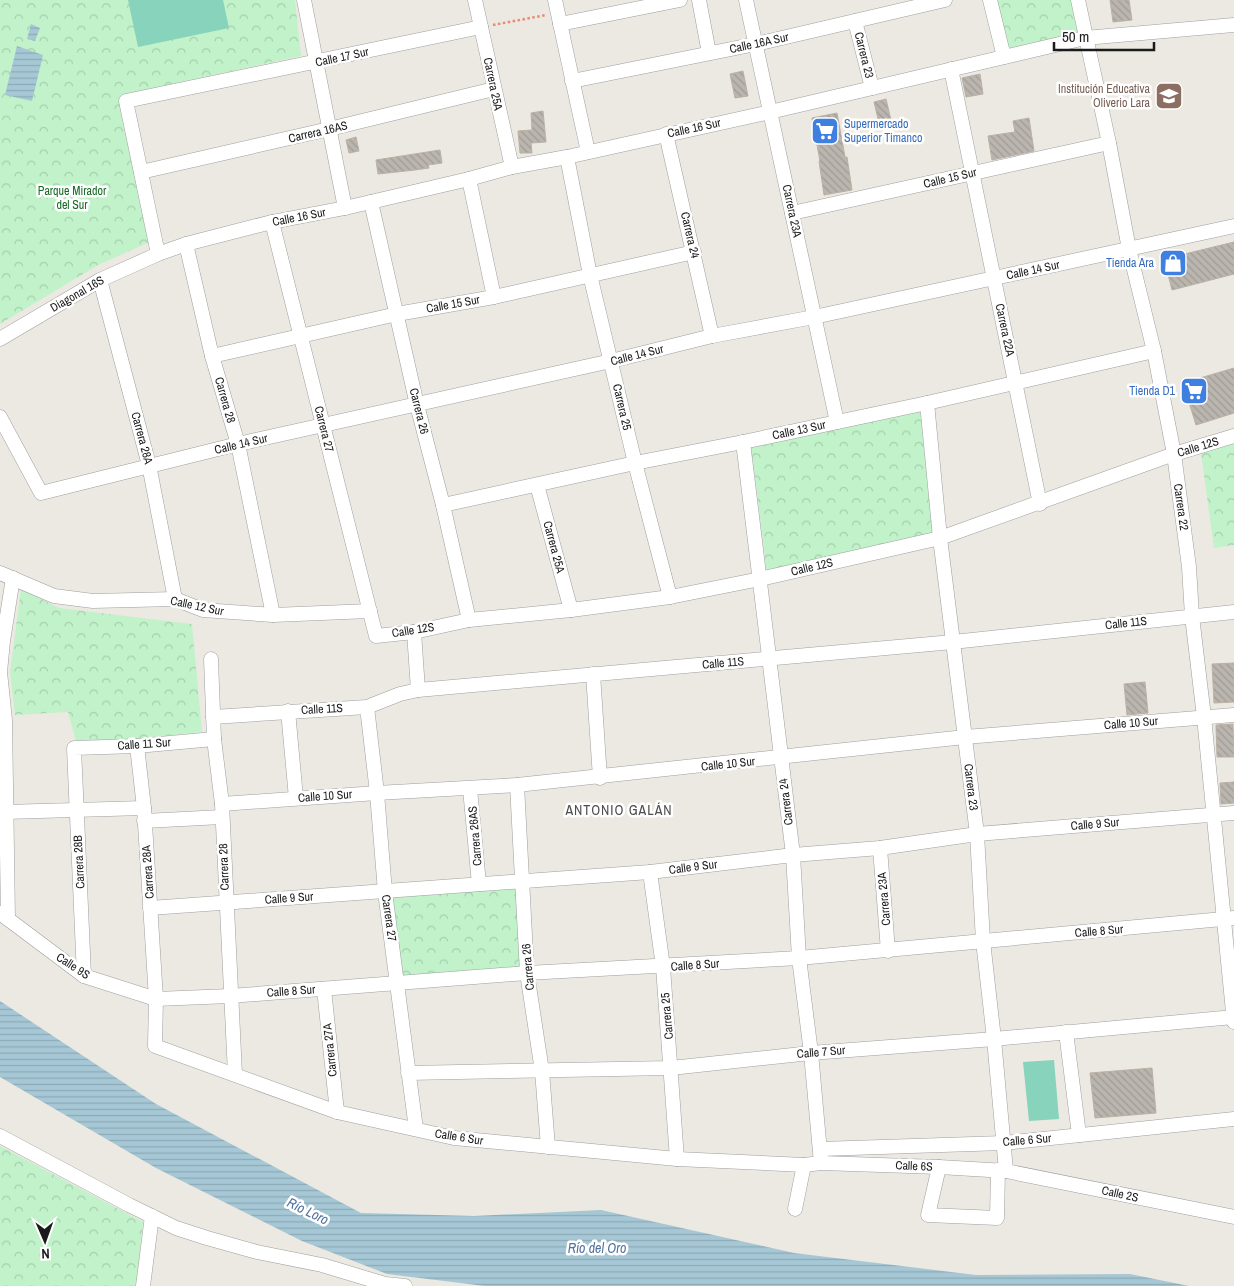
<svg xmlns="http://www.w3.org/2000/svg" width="1234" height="1286" font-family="'Archivo Narrow',sans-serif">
  <defs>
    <pattern id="park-crowns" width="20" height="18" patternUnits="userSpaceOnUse" patternTransform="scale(1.25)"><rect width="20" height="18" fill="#c1f2c9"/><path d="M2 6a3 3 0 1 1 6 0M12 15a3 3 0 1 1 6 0" fill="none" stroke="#a5cfac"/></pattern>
    <pattern id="water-rules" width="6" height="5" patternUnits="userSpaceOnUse" patternTransform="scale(1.25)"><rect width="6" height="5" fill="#a6c7d5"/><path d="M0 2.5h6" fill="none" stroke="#8eaab6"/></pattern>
    <pattern id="building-back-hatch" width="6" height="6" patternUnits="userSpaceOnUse" patternTransform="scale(1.25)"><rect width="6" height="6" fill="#bbb5af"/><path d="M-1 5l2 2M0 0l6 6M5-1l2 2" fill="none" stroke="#a09b96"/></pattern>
  </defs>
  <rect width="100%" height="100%" fill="#ebe9e1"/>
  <g fill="url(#park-crowns)">
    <polygon points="0,0 295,0 301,56 124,94 154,240 98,265 0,324"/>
    <polygon points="994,0 1075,0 1082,35 1004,53"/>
    <polygon points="920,410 933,534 767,573 751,445"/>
    <polygon points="1234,443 1234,545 1214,548 1201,453"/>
    <polygon points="21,589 59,608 192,624 202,732 133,739 76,741 68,712 15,715 10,672"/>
    <polygon points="522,881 527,973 398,983 386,892"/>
    <polygon points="0,1146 143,1222 136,1286 0,1286"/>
  </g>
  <g fill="#87d3bb">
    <polygon points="128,0 223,0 229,28 138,47"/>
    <polygon points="1054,1060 1059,1119 1029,1121 1023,1062"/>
  </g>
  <g fill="url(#water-rules)">
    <polygon points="31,24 40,28 35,41 27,39"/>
    <polygon points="17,46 43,55 32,101 5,95"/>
    <polygon points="0,1001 156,1104 361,1213 474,1216 601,1210 794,1253 976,1275 1130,1274 1189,1286 485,1286 387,1274 302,1241 156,1168 0,1077"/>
  </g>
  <g fill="url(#building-back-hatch)" stroke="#bbb1a5">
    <polygon points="1110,0 1129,0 1132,20 1113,22"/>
    <polygon points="743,71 748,96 735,98 730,74"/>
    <polygon points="980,74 983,94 966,97 962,78"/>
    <polygon points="886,99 891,120 879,123 874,102"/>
    <polygon points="543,111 546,142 531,143 532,153 520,153 518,131 532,130 531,113"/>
    <polygon points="837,113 845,157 847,157 852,190 824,195 819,161 820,161 812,118"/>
    <polygon points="1029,118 1034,151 992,160 988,136 1015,132 1013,121"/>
    <polygon points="356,137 359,151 349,153 346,140"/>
    <polygon points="440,150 442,163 428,165 429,168 415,170 378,174 376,160"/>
    <polygon points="1234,242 1234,274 1172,290 1164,259"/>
    <polygon points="1234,368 1234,413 1196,425 1183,383"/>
    <polygon points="1234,663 1234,702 1214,703 1212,664"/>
    <polygon points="1145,682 1148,713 1127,715 1124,684"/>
    <polygon points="1233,724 1234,757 1217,757 1216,725"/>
    <polygon points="1234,782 1234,803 1221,804 1220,783"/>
    <polygon points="1152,1068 1156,1113 1095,1118 1090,1073"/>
  </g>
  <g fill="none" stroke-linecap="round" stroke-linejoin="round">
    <g stroke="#9f9f9f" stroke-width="15">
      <g id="minor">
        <polyline points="304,0 345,208"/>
        <polyline points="475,0 512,167"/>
        <polyline points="555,0 588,152"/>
        <polyline points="699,0 709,53"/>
        <polyline points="746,0 837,422"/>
        <polyline points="990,0 1004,57"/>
        <polyline points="1078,0 1109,143 1129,249 1154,351 1174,454 1189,567 1192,616 1204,717 1234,1022"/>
        <polyline points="855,21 872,88"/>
        <polyline points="560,24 680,0"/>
        <polyline points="951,69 1040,504"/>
        <polyline points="572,81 756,44 945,0"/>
        <polyline points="666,134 712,336"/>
        <polyline points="567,157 590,275 635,463 670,597"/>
        <polyline points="141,172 329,129 494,89"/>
        <polyline points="469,179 494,297"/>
        <polyline points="371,202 417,405 443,505 469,620"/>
        <polyline points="792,213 1109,143"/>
        <polyline points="272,222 376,636 414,632 469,620 571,610 670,597 760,579 940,538 1174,454 1234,436"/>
        <polyline points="186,244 212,356 238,444 273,615"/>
        <polyline points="158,254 126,101 481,27"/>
        <polyline points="100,280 149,465 175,599"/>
        <polyline points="0,339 100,280 158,254 186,244 272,222 345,208 469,179 512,167 567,157 770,112 1085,38 1234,25"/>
        <polyline points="212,356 397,314 494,297 694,252"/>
        <polyline points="927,403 940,538 977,834 983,941 994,1039 1006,1171"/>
        <polyline points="0,417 41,493 238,444 611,361 712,336 814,317 1234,226"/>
        <polyline points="743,442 793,855 799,958 811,1053 821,1163"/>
        <polyline points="537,485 571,610"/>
        <polyline points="443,505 635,463 743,442 927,403 1154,351"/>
        <polyline points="0,573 54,596 93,601 175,599 203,610 273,615 370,611"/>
        <polyline points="414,632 418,690"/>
        <polyline points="211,659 214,739 222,804 235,1074"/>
        <polyline points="593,674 600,778"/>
        <polyline points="367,707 377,793 385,892 416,1129"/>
        <polyline points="288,711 296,798"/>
        <polyline points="213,717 367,707 400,694 418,690 953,642 1234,612"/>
        <polyline points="137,746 144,808 156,999 155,1046 337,1112 454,1138 677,1159 804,1165 821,1163 939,1167 1006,1171 1234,1217"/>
        <polyline points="517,785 527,973 542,1071 548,1147"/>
        <polyline points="470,789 479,884"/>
        <polyline points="222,804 377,793 517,785 965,737 1234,715"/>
        <polyline points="5,812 144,808"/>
        <polyline points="144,821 222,817"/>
        <polyline points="880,848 888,951"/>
        <polyline points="650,872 663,967 677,1159"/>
        <polyline points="150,908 650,872 793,855 880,848 977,834 1234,813"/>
        <polyline points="0,913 84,976 156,999 230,996 527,973 799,958 1234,918"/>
        <polyline points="8,919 5,720 0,672 3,641 13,578"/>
        <polyline points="84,976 74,748 137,746 214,739"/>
        <polyline points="324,989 337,1112"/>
        <polyline points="1066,1032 1079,1135"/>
        <polyline points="408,1073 671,1068 811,1053 994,1039 1234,1017"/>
        <polyline points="0,1136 129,1205 176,1228 207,1238 257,1252 322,1265 385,1284 405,1286"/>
        <polyline points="820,1149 1004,1143 1234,1119"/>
        <polyline points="939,1167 928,1215 997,1218 998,1170"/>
        <polyline points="795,1209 804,1165"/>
        <polyline points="143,1286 152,1216"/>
      </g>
    </g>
    <polyline stroke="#ea8974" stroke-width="2.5" stroke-dasharray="2.5 2.5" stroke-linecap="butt" points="493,25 546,15"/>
    <use href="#minor" stroke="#fff" stroke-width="14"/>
  </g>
  <defs>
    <g id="university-square" transform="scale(1.4375)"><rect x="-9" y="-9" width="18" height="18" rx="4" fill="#8d6e63" stroke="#fff"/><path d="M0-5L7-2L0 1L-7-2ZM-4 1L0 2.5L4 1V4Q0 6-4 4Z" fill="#fff"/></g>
    <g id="supermarket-square" transform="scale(1.4375)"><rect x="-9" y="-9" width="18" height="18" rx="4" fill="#3f7fe0" stroke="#fff"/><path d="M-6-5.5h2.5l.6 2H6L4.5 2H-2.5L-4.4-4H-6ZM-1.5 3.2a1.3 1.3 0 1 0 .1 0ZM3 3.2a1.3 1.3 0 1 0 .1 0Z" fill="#fff"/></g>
    <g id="shop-square" transform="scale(1.4375)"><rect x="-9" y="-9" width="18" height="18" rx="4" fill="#3f7fe0" stroke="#fff"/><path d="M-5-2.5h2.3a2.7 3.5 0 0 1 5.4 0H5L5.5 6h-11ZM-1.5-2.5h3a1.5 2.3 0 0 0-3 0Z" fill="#fff"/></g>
  </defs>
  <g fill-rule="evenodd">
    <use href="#university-square" x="1169" y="96"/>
    <use href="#supermarket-square" x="825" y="131"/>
    <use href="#shop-square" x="1173" y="263"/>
    <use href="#supermarket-square" x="1194" y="391"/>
  </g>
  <g text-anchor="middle" stroke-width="5" stroke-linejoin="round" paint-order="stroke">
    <g font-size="12" fill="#1b1b1b" stroke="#fff">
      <text transform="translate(759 43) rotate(-12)" y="4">Calle 16A Sur</text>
      <text transform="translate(864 55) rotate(76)" y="4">Carrera 23</text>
      <text transform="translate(342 57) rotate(-12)" y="4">Calle 17 Sur</text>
      <text transform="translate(493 84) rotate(78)" y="4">Carrera 25A</text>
      <text transform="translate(694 128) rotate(-12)" y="4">Calle 16 Sur</text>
      <text transform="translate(318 132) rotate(-13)" y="4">Carrera 16AS</text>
      <text transform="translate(950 178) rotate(-13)" y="4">Calle 15 Sur</text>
      <text transform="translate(792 211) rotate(78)" y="4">Carrera 23A</text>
      <text transform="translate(299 217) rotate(-11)" y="4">Calle 16 Sur</text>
      <text transform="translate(690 235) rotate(77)" y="4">Carrera 24</text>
      <text transform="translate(1033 270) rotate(-12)" y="4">Calle 14 Sur</text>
      <text transform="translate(77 294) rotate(-30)" y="4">Diagonal 16S</text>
      <text transform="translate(453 304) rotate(-10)" y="4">Calle 15 Sur</text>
      <text transform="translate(1005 330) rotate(78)" y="4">Carrera 22A</text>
      <text transform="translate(637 355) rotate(-14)" y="4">Calle 14 Sur</text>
      <text transform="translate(225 400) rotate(74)" y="4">Carrera 28</text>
      <text transform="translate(622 407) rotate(77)" y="4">Carrera 25</text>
      <text transform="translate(419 411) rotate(76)" y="4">Carrera 26</text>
      <text transform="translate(324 429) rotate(76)" y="4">Carrera 27</text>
      <text transform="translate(799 430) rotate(-12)" y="4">Calle 13 Sur</text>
      <text transform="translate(142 438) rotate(75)" y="4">Carrera 28A</text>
      <text transform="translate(241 444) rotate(-13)" y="4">Calle 14 Sur</text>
      <text transform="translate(1198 447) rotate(-17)" y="4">Calle 12S</text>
      <text transform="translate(1181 507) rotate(82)" y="4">Carrera 22</text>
      <text transform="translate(554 547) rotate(75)" y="4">Carrera 25A</text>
      <text transform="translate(812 567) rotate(-13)" y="4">Calle 12S</text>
      <text transform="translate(197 606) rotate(12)" y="4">Calle 12 Sur</text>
      <text transform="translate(1126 623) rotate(-6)" y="4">Calle 11S</text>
      <text transform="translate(413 630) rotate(-9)" y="4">Calle 12S</text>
      <text transform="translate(723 663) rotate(-5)" y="4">Calle 11S</text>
      <text transform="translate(322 709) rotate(-3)" y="4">Calle 11S</text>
      <text transform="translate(1131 723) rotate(-5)" y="4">Calle 10 Sur</text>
      <text transform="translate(144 744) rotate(-4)" y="4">Calle 11 Sur</text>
      <text transform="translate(728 764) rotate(-6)" y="4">Calle 10 Sur</text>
      <text transform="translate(971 787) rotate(83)" y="4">Carrera 23</text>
      <text transform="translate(325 796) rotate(-4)" y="4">Calle 10 Sur</text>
      <text transform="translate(786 802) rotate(-97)" y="4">Carrera 24</text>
      <text transform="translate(1095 824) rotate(-5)" y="4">Calle 9 Sur</text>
      <text transform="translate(475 836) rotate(-95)" y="4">Carrera 26AS</text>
      <text transform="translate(79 862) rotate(-93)" y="4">Carrera 28B</text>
      <text transform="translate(224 867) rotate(-92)" y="4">Carrera 28</text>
      <text transform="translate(693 867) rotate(-7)" y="4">Calle 9 Sur</text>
      <text transform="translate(148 872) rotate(-94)" y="4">Carrera 28A</text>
      <text transform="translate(289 898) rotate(-4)" y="4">Calle 9 Sur</text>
      <text transform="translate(884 899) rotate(-95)" y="4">Carrera 23A</text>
      <text transform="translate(389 918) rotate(82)" y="4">Carrera 27</text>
      <text transform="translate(1099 931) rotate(-5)" y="4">Calle 8 Sur</text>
      <text transform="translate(695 965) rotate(-4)" y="4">Calle 8 Sur</text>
      <text transform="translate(73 966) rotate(33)" y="4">Calle 9S</text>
      <text transform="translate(528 967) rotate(-95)" y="4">Carrera 26</text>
      <text transform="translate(291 991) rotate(-4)" y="4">Calle 8 Sur</text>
      <text transform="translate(667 1016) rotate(-95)" y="4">Carrera 25</text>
      <text transform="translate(330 1050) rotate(-96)" y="4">Carrera 27A</text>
      <text transform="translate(821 1052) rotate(-5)" y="4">Calle 7 Sur</text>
      <text transform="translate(459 1137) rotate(9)" y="4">Calle 6 Sur</text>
      <text transform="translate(1027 1140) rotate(-5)" y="4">Calle 6 Sur</text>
      <text transform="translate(914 1166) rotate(2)" y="4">Calle 6S</text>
      <text transform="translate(1120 1194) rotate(12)" y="4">Calle 2S</text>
    </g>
    <g font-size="12" fill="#785e54" stroke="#fff" text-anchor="end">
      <text x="1150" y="93">Institución Educativa<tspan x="1150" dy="14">Oliverio Lara</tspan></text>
    </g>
    <g font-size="12" fill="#366cbe" stroke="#fff" text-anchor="end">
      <text x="844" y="128" text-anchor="start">Supermercado<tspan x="844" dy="14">Superior Timanco</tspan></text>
      <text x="1154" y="267">Tienda Ara</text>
      <text x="1175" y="395">Tienda D1</text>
    </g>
    <g font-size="12" fill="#166b24" stroke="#fff">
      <text x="72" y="195">Parque Mirador<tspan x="72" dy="14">del Sur</tspan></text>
    </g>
    <g font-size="14" letter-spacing="1" fill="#4e4e4e" stroke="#fff">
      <text x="619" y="815">ANTONIO GALÁN</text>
    </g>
    <g font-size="14" font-style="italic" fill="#53739f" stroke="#fff">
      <text transform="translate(308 1211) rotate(26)" y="5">Río Loro</text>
      <text x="597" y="1253">Río del Oro</text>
    </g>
  </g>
  <g transform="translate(45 1241) rotate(178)" stroke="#ffffff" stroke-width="4" paint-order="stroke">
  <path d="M0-4L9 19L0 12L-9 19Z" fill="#1b1b1b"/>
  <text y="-8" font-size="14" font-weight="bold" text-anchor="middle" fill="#1b1b1b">N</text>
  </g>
  <path d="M1054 42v8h100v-8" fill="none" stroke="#1b1b1b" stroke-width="2.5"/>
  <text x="1062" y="42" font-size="15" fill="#1b1b1b" stroke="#ffffff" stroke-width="4" paint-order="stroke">50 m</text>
</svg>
